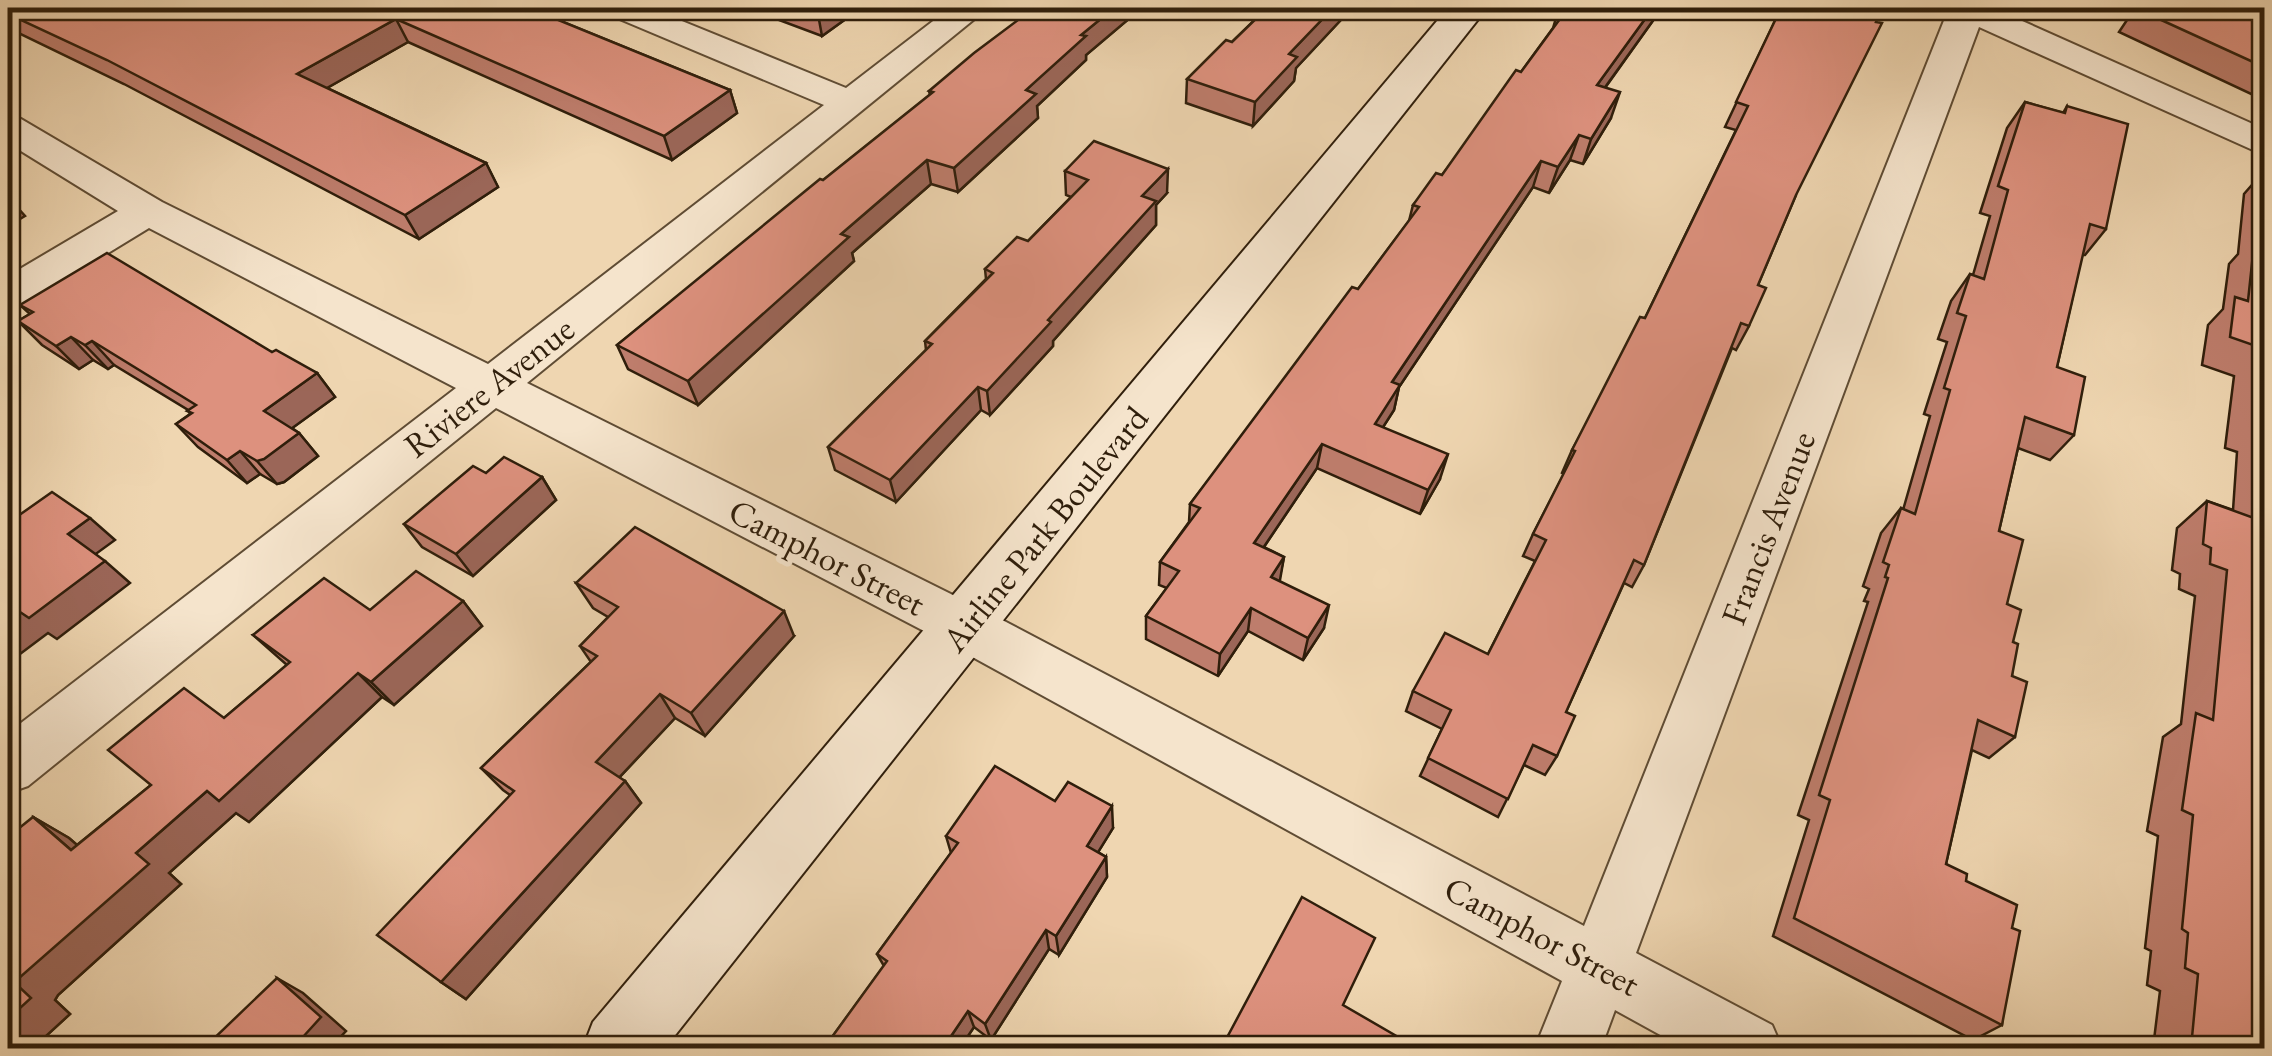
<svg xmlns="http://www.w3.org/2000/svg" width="2272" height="1056" font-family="'EB Garamond',serif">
  <rect width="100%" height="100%" fill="#efd6b1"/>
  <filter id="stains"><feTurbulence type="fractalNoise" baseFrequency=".002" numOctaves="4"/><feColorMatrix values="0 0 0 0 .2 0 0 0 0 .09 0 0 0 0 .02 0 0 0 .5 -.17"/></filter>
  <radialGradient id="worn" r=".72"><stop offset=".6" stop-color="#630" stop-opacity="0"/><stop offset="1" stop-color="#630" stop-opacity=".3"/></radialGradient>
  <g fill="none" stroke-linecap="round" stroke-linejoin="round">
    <g stroke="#5f4c34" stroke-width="4">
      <polygon id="street" points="605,8 650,8 846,88 950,8 988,8 527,383 985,611 1584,926 1949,8 1993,8 2264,129 2264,155 1979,27 1636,953 1772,1025 1782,1048 1684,1048 1615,1010 1601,1048 1535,1048 1562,981 947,643 496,408 28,786 8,793 8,733 456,388 149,228 23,305 8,310 8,276 118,211 8,143 8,116 21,119 162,202 488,364 824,105 610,15"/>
    </g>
    <g stroke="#2f1e0b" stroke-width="4">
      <polygon id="secondary" points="1448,8 1487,8 665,1048 583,1048 593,1022"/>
    </g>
    <use href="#street" fill="#f5e4cc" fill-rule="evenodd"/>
    <use href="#secondary" fill="#f5e4cc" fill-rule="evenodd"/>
  </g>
  <g fill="#be7d6c" stroke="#2f1e0b" stroke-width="2.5">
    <polygon points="8,8 529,8 730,90 737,113 672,160 408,42 327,88 486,163 498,187 419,239 124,84 8,28"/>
    <polygon points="747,8 861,8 822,36"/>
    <polygon points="1137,8 1137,12 1086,55 1086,60 1037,106 1038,118 958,192 931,184 852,253 854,261 698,405 628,369 617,345 930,95 929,91"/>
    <polygon points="1267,8 1352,8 1296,68 1294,81 1253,126 1186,103 1187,79 1232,42"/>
    <polygon points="1559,8 1662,8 1605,88 1611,118 1583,164 1570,160 1549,193 1533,187 1399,387 1394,410 1383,427 1440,479 1420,514 1317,468 1264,547 1284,557 1279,581 1324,628 1303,660 1248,631 1218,676 1146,639 1146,616 1167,588 1159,585 1160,562 1189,522 1190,504 1358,289 1409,221 1413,205 1442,175 1521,72 1553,28"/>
    <polygon points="1781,8 1796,195 1758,285 1749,326 1736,350 1732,348 1644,565 1632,587 1624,583 1566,712 1557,756 1545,775 1524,765 1498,817 1420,776 1442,729 1406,711 1413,691 1488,654 1535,561 1523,556 1533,534 1564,474 1562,473 1572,450 1645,318 1736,130 1725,127"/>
    <polygon points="2135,8 2264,8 2264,100 2119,32"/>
    <polygon points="2025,102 2063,113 2067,106 2106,229 2085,255 2082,255 2057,367 2074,435 2050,460 2018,448 1999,531 2007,604 2013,642 2012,676 2015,737 1989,758 1972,750 1946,864 2012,928 2002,1025 1973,1040 1773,936 1809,820 1798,815 1868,602 1864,601 1869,589 1863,586 1881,533 1901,508 1903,510 1930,416 1924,414 1947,342 1938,339 1951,301 1970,274 1973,275 1990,216 1980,213 2007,128"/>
    <polygon points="1065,171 1167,193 1156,205 1156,225 1053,341 1053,346 990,415 981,410 896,502 835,470 828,447 926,350 925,341 986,279 985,269 1028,241 1071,197 1066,195"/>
    <polygon points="2264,171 2264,1048 2153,1048 2160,991 2147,985 2151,951 2145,948 2158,836 2147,831 2163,737 2181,724 2195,596 2179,589 2180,574 2172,570 2177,528 2207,501 2233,510 2237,452 2225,448 2234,376 2202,365 2208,325 2223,309 2229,264 2238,254 2244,194"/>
    <polygon points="20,305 272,352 317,373 335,397 292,428 299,433 318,456 284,482 277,484 260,474 247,483 198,447 176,424 190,414 188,410 114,365 108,369 93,360 79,369 42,345 18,321 30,314"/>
    <polygon points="486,473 542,477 556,500 473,576 422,547 404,524"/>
    <polygon points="576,583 794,636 705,736 675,718 619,778 625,781 641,803 466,999 441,982 510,795 503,790 481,768 591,662 580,646 608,617 593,608"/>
    <polygon points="463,601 482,626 394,705 382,697 249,822 236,813 169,873 181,884 58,995 55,1000 70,1014 33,1048 33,817 69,838 77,845 151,785 224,718 287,665 253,635 370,610"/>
    <polygon points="1055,801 1113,828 1098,852 1106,857 1107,877 1059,955 1049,949 991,1040 974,1027 960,1048 824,1048 884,966 877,954 951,853 946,836"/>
  </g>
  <g fill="#9b6658" stroke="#2f1e0b" stroke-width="2.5">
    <polygon points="826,8 861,8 822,36 818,14"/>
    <polygon points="1114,8 1137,8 1137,12 1086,55 1086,60 1037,106 1038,118 958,192 954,168 1026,90 1081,35"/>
    <polygon points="1333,8 1352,8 1296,68 1294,81 1253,126 1255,102 1289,54"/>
    <polygon points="1653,8 1662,8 1588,111 1597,85"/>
    <polygon points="396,19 408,42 311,97 297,74"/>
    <polygon points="730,90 737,113 672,160 664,136"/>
    <polygon points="1620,92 1611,118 1583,164 1591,139"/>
    <polygon points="1579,135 1570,160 1549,193 1558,167"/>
    <polygon points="927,160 931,184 852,253 854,261 698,405 688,381 841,234"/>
    <polygon points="1541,161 1533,187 1399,387 1394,410 1369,449 1375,424 1392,382"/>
    <polygon points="486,163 498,187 419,239 405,215"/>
    <polygon points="1168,169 1167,193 1156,205 1156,225 1053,341 1053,346 990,415 987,391 1048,320 1142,196"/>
    <polygon points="8,197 25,216 8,226"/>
    <polygon points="71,337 93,360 79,369 56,346"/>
    <polygon points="92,341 114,365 108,369 85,345"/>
    <polygon points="317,373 335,397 284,434 264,411"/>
    <polygon points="978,387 981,410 896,502 890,480"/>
    <polygon points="299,433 318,456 284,482 277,484 257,461"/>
    <polygon points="1322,444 1317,468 1251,566 1254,543"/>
    <polygon points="240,451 260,474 247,483 227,460"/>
    <polygon points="1448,454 1440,479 1420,514 1428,490"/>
    <polygon points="542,477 556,500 473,576 456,554"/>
    <polygon points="90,518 115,540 93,556 68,534"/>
    <polygon points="1284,557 1280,580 1267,600 1271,577"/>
    <polygon points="105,561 130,583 57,639 48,633 8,663 8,621"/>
    <polygon points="463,601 482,626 394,705 371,682"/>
    <polygon points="1329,605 1324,628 1303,660 1308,638"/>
    <polygon points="1251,608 1248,631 1218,676 1220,654"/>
    <polygon points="784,611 794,636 705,736 691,713"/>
    <polygon points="358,673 382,697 249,822 236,813 169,873 181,884 58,995 55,1000 70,1014 33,1048 8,1048 8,1019 19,978 136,853 207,791"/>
    <polygon points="660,694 675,718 613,784 596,762"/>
    <polygon points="625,781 641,803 466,999 441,982"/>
    <polygon points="1112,806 1113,828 1089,867 1087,846"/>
    <polygon points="33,817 69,838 106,870 71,850"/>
    <polygon points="1106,857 1107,877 1059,955 1056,936"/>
    <polygon points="1046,930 1049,949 991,1040 985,1024"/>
    <polygon points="277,978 303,993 346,1031 330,1048 314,1048 302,1038"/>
    <polygon points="968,1011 974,1027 960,1048 943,1048"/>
  </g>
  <g fill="#dd917e" stroke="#2f1e0b" stroke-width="2.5">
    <polygon points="8,8 529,8 730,90 664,136 396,19 297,74 486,163 405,215 107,60 8,14"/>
    <polygon points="801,8 826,8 818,14"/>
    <polygon points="1034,8 1114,8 1081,35 1086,36 1026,90 1036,94 954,168 927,160 841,234 849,237 688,381 617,345 820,179 823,180 933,92 929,91 974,53"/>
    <polygon points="1267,8 1333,8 1289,54 1297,57 1255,102 1187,79 1226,40 1232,42"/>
    <polygon points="1568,8 1653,8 1597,85 1620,92 1591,139 1579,135 1558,167 1541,161 1392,382 1400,385 1375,424 1448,454 1428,490 1322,444 1254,543 1284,557 1271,577 1329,605 1308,638 1251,608 1220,654 1146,616 1179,571 1160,562 1200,508 1190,504 1352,287 1358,289 1419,207 1413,205 1436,173 1442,175 1516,70 1521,72"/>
    <polygon points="1781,8 1882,8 1876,22 1882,23 1796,195 1758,285 1766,288 1749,326 1741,323 1644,565 1634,560 1566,712 1575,716 1557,756 1533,745 1508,799 1428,758 1451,710 1413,691 1445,633 1488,654 1546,540 1533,534 1575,451 1572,450 1640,317 1645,318 1748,106 1736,102"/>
    <polygon points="2135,8 2264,8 2264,67"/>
    <polygon points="2025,102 2065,113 2067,106 2128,124 2106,229 2090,224 2057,367 2085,377 2074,435 2025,417 1999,531 2023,540 2007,604 2021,610 2013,642 2018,644 2012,676 2027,682 2015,737 1978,720 1946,864 1967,874 1966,881 2017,905 2012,928 2020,931 2002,1025 1794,918 1830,800 1819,795 1888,578 1885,577 1889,565 1883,562 1901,508 1915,514 1950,390 1944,388 1966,316 1957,313 1970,274 1984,279 2008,190 1998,186"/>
    <polygon points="1094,141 1168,169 1142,196 1156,201 1048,320 1051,322 987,391 978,387 890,480 828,447 932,344 925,341 993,273 985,269 1017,237 1028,241 1088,180 1065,171"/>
    <polygon points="2264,226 2264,424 2255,421 2262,348 2230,337 2235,297 2248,301 2255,235 2264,238"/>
    <polygon points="107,253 272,352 276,350 317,373 264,411 299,433 264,459 257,461 240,451 227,460 176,424 192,413 187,411 196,405 92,341 85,345 71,337 56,346 18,321 33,312 20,305"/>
    <polygon points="504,457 542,477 456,554 404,524 473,466 486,473"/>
    <polygon points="2264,473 2264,1048 2191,1048 2198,974 2185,968 2188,933 2182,929 2193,815 2182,810 2196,713 2213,720 2227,570 2210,564 2211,548 2203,544 2207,501 2262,521"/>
    <polygon points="52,492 90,518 68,534 105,561 29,618 20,612 8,621 8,523"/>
    <polygon points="635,527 784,611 691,713 660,694 596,762 625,781 441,982 377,935 514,791 481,768 597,656 580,646 618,607 576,583"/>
    <polygon points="416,571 463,601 371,682 358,673 219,801 207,791 136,853 149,864 19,978 16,984 31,998 8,1019 8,837 33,817 71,850 151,785 108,750 184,688 224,718 290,662 253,635 324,578 370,610"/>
    <polygon points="995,766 1055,801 1068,782 1112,806 1087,846 1106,857 1056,936 1046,930 985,1024 968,1011 943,1048 824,1048 887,961 877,954 958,843 946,836"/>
    <polygon points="1302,897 1375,938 1343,1005 1417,1048 1229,1048 1223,1045"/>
    <polygon points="277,978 321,1017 302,1038 314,1048 204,1048"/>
  </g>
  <g text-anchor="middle" stroke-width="10" stroke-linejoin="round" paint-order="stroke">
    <g font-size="35" fill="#2f1e0b" stroke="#f5e4cc">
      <text transform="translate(489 387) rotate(-38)" y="12">Riviere Avenue</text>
      <text transform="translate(1768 528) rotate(-69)" y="12">Francis Avenue</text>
      <text transform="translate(1045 529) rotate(-51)" y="12">Airline Park Boulevard</text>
      <text transform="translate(827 557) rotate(27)" y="12">Camphor Street</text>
      <text transform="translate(1542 936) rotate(28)" y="12">Camphor Street</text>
    </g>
  </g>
  <rect width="2272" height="1056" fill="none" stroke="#efd6b1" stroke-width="40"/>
  <rect x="10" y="10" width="2252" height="1036" fill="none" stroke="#2f1e0b" stroke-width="5"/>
  <rect x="20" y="20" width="2232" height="1016" fill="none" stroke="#2f1e0b" stroke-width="2.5"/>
  <rect width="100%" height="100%" filter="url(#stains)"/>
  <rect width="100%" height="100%" fill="url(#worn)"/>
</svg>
